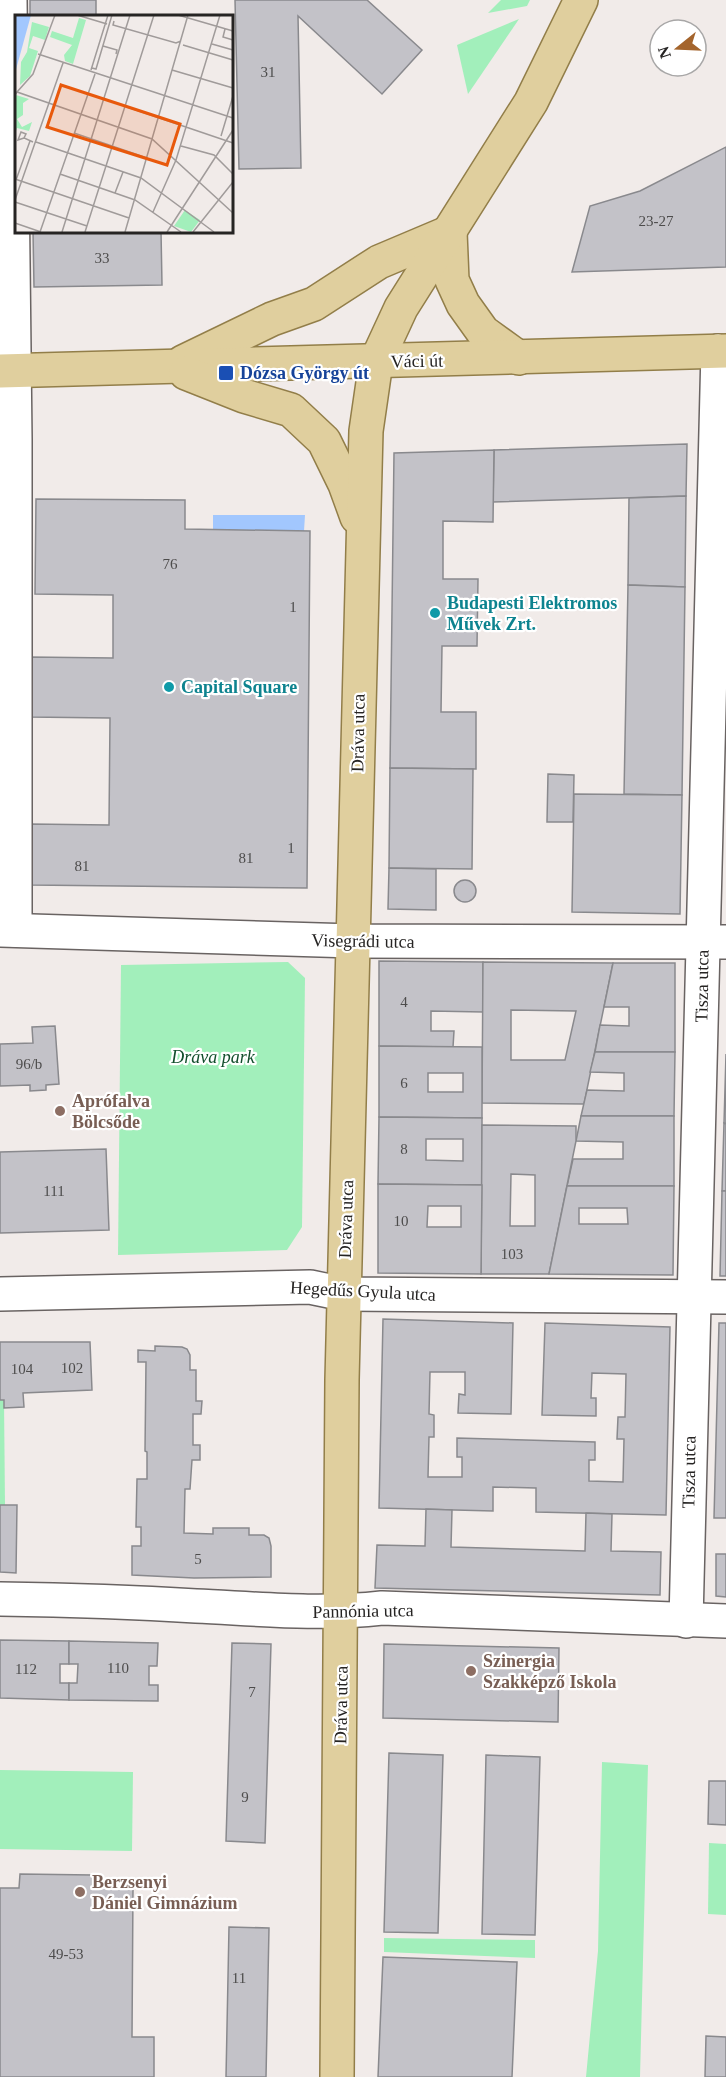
<svg xmlns="http://www.w3.org/2000/svg" width="726" height="2077" font-family="Georgia,serif">
  <rect width="100%" height="100%" fill="#f1ebe9"/>
  <g fill="#a2efbb">
    <polygon points="501,0 530,0 527,6 488,13"/>
    <polygon points="519,19 468,94 457,45"/>
    <polygon points="288,962 305,978 302,1227 287,1250 118,1255 121,965"/>
    <polygon points="0,1400 4,1400 5,1505 0,1505"/>
    <polygon points="602,1762 648,1765 640,2077 586,2077 598,1951"/>
    <polygon points="0,1770 133,1772 132,1851 0,1849"/>
    <polygon points="709,1843 726,1844 726,1915 708,1914"/>
    <polygon points="384,1938 535,1940 535,1958 384,1952"/>
  </g>
  <polygon fill="#a2c7fe" points="213,515 305,515 304,531 213,530"/>
  <g fill="#c3c2c8" stroke="#89898d" stroke-width="1.5" fill-rule="evenodd">
    <rect x="30" y="0" width="66" height="16"/>
    <polygon points="235,0 367,0 422,50 382,94 298,16 301,168 239,169"/>
    <polygon points="726,147 726,267 572,272 590,206 640,191"/>
    <polygon points="33,231 161,231 162,285 34,287"/>
    <polygon points="687,444 686,496 493,502 494,450"/>
    <polygon points="494,450 493,522 443,521 443,579 478,579 477,646 442,646 441,712 476,712 476,769 390,768 394,453"/>
    <polygon points="686,496 685,587 628,585 629,498"/>
    <polygon points="36,499 185,500 185,529 310,531 307,888 31,885 31,824 109,825 110,718 29,717 30,657 113,658 113,595 35,594"/>
    <polygon points="628,585 685,587 682,795 624,794"/>
    <polygon points="390,768 473,769 472,869 389,868"/>
    <polygon points="548,774 574,775 573,822 547,822"/>
    <polygon points="574,794 682,795 680,914 572,912"/>
    <polygon points="389,868 436,869 436,910 388,909"/>
    <circle cx="465" cy="891" r="11"/>
    <polygon points="379,961 483,962 483,1012 431,1011 431,1031 454,1031 453,1047 379,1046"/>
    <path d="M483,962L613,963L584,1104L482,1103ZM511,1010L576,1011L565,1060H511Z"/>
    <polygon points="613,963 675,963 675,1052 595,1052 600,1025 629,1026 629,1007 604,1007"/>
    <polygon points="55,1026 59,1084 46,1085 46,1090 30,1091 30,1085 0,1086 0,1044 33,1043 32,1027"/>
    <path d="M379,1046L482,1047V1118L379,1117ZM428,1073H463V1092H428Z"/>
    <polygon points="595,1052 675,1052 674,1116 581,1116 587,1090 624,1091 624,1073 590,1072"/>
    <polygon points="726,1054 726,1124 724,1123"/>
    <polygon points="581,1116 674,1116 674,1186 567,1186 573,1159 623,1159 623,1142 576,1141"/>
    <path d="M379,1117L482,1118V1185L378,1184ZM426,1139H463V1161L426,1160Z"/>
    <polygon points="724,1123 726,1124 726,1191 722,1191"/>
    <path d="M482,1125L576,1126V1141L549,1274H481ZM511,1174L535,1175V1226H510Z"/>
    <polygon points="106,1149 109,1230 0,1233 0,1152"/>
    <path d="M378,1184L482,1185L481,1274L378,1273ZM428,1206H461V1227H427Z"/>
    <path d="M567,1186H674L673,1275L549,1274ZM579,1208H627L628,1224H579Z"/>
    <polygon points="722,1191 726,1191 726,1276 720,1276"/>
    <polygon points="383,1319 513,1323 511,1414 458,1413 459,1394 465,1395 465,1372 430,1372 429,1414 434,1415 434,1437 429,1437 428,1477 462,1477 462,1457 457,1457 457,1438 595,1442 595,1460 589,1460 589,1481 623,1482 624,1439 617,1439 618,1417 625,1417 626,1374 592,1373 591,1398 596,1398 596,1416 542,1415 545,1323 670,1327 666,1515 536,1512 536,1488 493,1487 493,1511 379,1508"/>
    <polygon points="719,1323 726,1323 726,1518 714,1518"/>
    <polygon points="0,1342 90,1342 92,1390 23,1393 24,1407 4,1408 4,1400 0,1400"/>
    <polygon points="155,1346 182,1347 187,1349 190,1355 190,1370 196,1370 196,1401 202,1401 201,1414 193,1414 193,1445 200,1445 200,1460 192,1460 190,1489 185,1489 184,1533 213,1534 213,1528 249,1528 249,1535 264,1535 269,1538 271,1546 271,1577 194,1578 132,1575 132,1546 141,1546 141,1527 136,1527 137,1479 147,1479 147,1452 145,1451 146,1362 138,1362 138,1350 155,1351"/>
    <polygon points="0,1505 17,1505 16,1573 0,1572"/>
    <polygon points="426,1509 452,1510 451,1547 585,1551 586,1513 612,1514 611,1551 661,1552 660,1595 375,1588 377,1545 425,1546"/>
    <polygon points="716,1554 726,1554 726,1597 716,1596"/>
    <polygon points="0,1640 69,1641 69,1664 60,1664 60,1683 69,1683 69,1700 0,1698"/>
    <polygon points="69,1641 158,1643 157,1666 149,1666 149,1685 158,1685 158,1701 69,1700 69,1683 77,1683 78,1664 69,1664"/>
    <polygon points="232,1643 271,1644 265,1843 226,1841"/>
    <polygon points="384,1644 559,1648 558,1722 383,1718"/>
    <polygon points="389,1753 443,1755 438,1933 384,1932"/>
    <polygon points="486,1755 540,1757 535,1935 482,1934"/>
    <polygon points="709,1781 726,1781 726,1825 708,1824"/>
    <polygon points="20,1874 92,1875 92,1887 133,1887 132,2037 154,2037 154,2077 0,2077 0,1888 19,1888"/>
    <polygon points="229,1927 269,1928 266,2077 226,2077"/>
    <polygon points="383,1957 517,1962 512,2077 378,2077"/>
    <polygon points="706,2036 726,2037 726,2077 705,2077"/>
  </g>
  <g fill="none" stroke-linecap="round" stroke-linejoin="round">
    <g stroke="#696362" stroke-width="36">
      <g id="minor">
        <polyline points="10,0 15,440 15,930"/>
        <polyline points="0,930 353,941 726,942"/>
        <polyline points="0,1294 310,1287 344,1294 726,1297"/>
        <path d="M0,1599C65,1600 131,1602 196,1606C260,1609 319,1615 382,1608L726,1621"/>
        <polyline points="686,1621 718,351"/>
      </g>
    </g>
    <g stroke="#927e49" stroke-width="36">
      <g id="major">
        <polyline points="450,232 452,280 463,304 483,332 519,358"/>
        <polyline points="183,362 272,319 314,304 379,262 450,232"/>
        <polyline points="0,371 726,351"/>
        <polyline points="186,373 244,396 291,410 324,441 345,484 357,517"/>
        <polyline points="337,2077 342,1380 366,431 376,362 401,308 531,102 581,0"/>
      </g>
    </g>
    <use href="#minor" stroke="#fff" stroke-width="33"/>
    <use href="#major" stroke="#e0cf9e" stroke-width="33"/>
  </g>
  <rect fill="#1a4fb4" stroke="#fff" stroke-width="2" x="218" y="365" width="16" height="16" rx="3"/>
  <g fill="#0f9aa8" stroke="#fff" stroke-width="2">
    <circle cx="435" cy="613" r="6"/>
    <circle cx="169" cy="687" r="6"/>
  </g>
  <g fill="#8d6e63" stroke="#fff" stroke-width="2">
    <circle cx="60" cy="1111" r="6"/>
    <circle cx="471" cy="1671" r="6"/>
    <circle cx="80" cy="1892" r="6"/>
  </g>
  <g text-anchor="middle" stroke-width="4.5" stroke-linejoin="round" paint-order="stroke">
    <g font-size="15" fill="#4d4c4c">
      <text x="268" y="77">31</text>
      <text x="656" y="226">23-27</text>
      <text x="102" y="263">33</text>
      <text x="170" y="569">76</text>
      <text x="293" y="612">1</text>
      <text x="291" y="853">1</text>
      <text x="246" y="863">81</text>
      <text x="82" y="871">81</text>
      <text x="404" y="1007">4</text>
      <text x="29" y="1069">96/b</text>
      <text x="404" y="1088">6</text>
      <text x="404" y="1154">8</text>
      <text x="54" y="1196">111</text>
      <text x="401" y="1226">10</text>
      <text x="512" y="1259">103</text>
      <text x="72" y="1373">102</text>
      <text x="22" y="1374">104</text>
      <text x="198" y="1564">5</text>
      <text x="118" y="1673">110</text>
      <text x="26" y="1674">112</text>
      <text x="252" y="1697">7</text>
      <text x="245" y="1802">9</text>
      <text x="66" y="1959">49-53</text>
      <text x="239" y="1983">11</text>
    </g>
    <g font-size="18" fill="#262423" stroke="#fff">
      <text transform="translate(417 361) rotate(-1)" y="6">Váci út</text>
      <text transform="translate(358 733) rotate(-89)" y="6">Dráva utca</text>
      <text transform="translate(363 941) rotate(1)" y="6">Visegrádi utca</text>
      <text transform="translate(702 986) rotate(-89)" y="6">Tisza utca</text>
      <text transform="translate(346 1219) rotate(-88)" y="6">Dráva utca</text>
      <text transform="translate(363 1291) rotate(3)" y="6">Hegedűs Gyula utca</text>
      <text transform="translate(689 1472) rotate(-89)" y="6">Tisza utca</text>
      <text transform="translate(363 1611) rotate(-1)" y="6">Pannónia utca</text>
      <text transform="translate(341 1705) rotate(-89)" y="6">Dráva utca</text>
    </g>
    <g font-size="18" font-weight="bold" fill="#164399" stroke="#fff" text-anchor="start">
      <text x="240" y="379">Dózsa György út</text>
    </g>
    <g font-size="18" font-weight="bold" fill="#0d838f" stroke="#fff" text-anchor="start">
      <text x="447" y="609">Budapesti Elektromos<tspan x="447" dy="21">Művek Zrt.</tspan></text>
      <text x="181" y="693">Capital Square</text>
    </g>
    <g font-size="18" font-style="italic" fill="#124e2c" stroke="#fff">
      <text x="213" y="1063">Dráva park</text>
    </g>
    <g font-size="18" font-weight="bold" fill="#785e54" stroke="#fff" text-anchor="start">
      <text x="72" y="1107">Aprófalva<tspan x="72" dy="21">Bölcsőde</tspan></text>
      <text x="483" y="1667">Szinergia<tspan x="483" dy="21">Szakképző Iskola</tspan></text>
      <text x="92" y="1888">Berzsenyi<tspan x="92" dy="21">Dániel Gimnázium</tspan></text>
    </g>
  </g>
  <g transform="translate(15 15)">
    <rect width="218" height="218" fill="#f1ebe9"/>
    <path d="M64,3L71,5L58,49L50,46L49,40L57,30L35,22L37,16L58,23ZM17,7L34,12L30,25L18,21L14,33L23,36L15,61L5,70L6,47L12,37ZM1,80L14,84L8,88V100L2,104L7,112L17,107L14,116L2,113L0,119ZM170,195L185,205L176,217L159,211Z" fill="#a2efbb"/>
    <path d="M0,0H16L0,58Z" fill="#a2c7fe"/>
    <path fill="none" stroke="#a09b9a" stroke-width="1.5" d="M62,0L92,9M163,0L218,16M99,6L98,10L161,28L166,26M210,14L208,22L218,25M197,29L218,35M168,30L218,45M88,31L102,35L101,39M23,39L218,103M77,53L81,54L97,0M76,55L93,0M157,55L218,73M2,77L18,59L40,0M0,80L2,77L137,124L218,198M112,92L218,128M59,118L132,143M206,121L218,81M9,123L3,125L6,117L11,119L9,123L18,127M21,127L126,163L199,217M166,131L199,140L218,159M45,159L120,185L166,217M0,164L114,203M1,165L15,126M100,178L108,157M0,185L48,48M0,187L72,211M138,197L161,145L205,0M0,208L26,217M25,217L80,59M47,217L115,0M70,217L139,0M110,217L173,0M152,217L218,115M178,217L218,167"/>
    <path fill="#e8590c" fill-opacity="0.15" stroke="#e8590c" stroke-width="3" d="M46,70L165,109L152,150L32,112Z"/>
    <rect width="218" height="218" fill="none" stroke="#262423" stroke-width="3"/>
  </g>
  <g transform="translate(678 48) rotate(252)"><circle r="28" fill="#ffffff" stroke="#a8a7a7" stroke-width="1.5"/>
  <path d="M0-4.5L10 22L0 15L-10 22Z" fill="#a4642c"/>
  <text y="-9" font-size="16" font-weight="bold" text-anchor="middle" fill="#262423">N</text>
  </g>
</svg>
